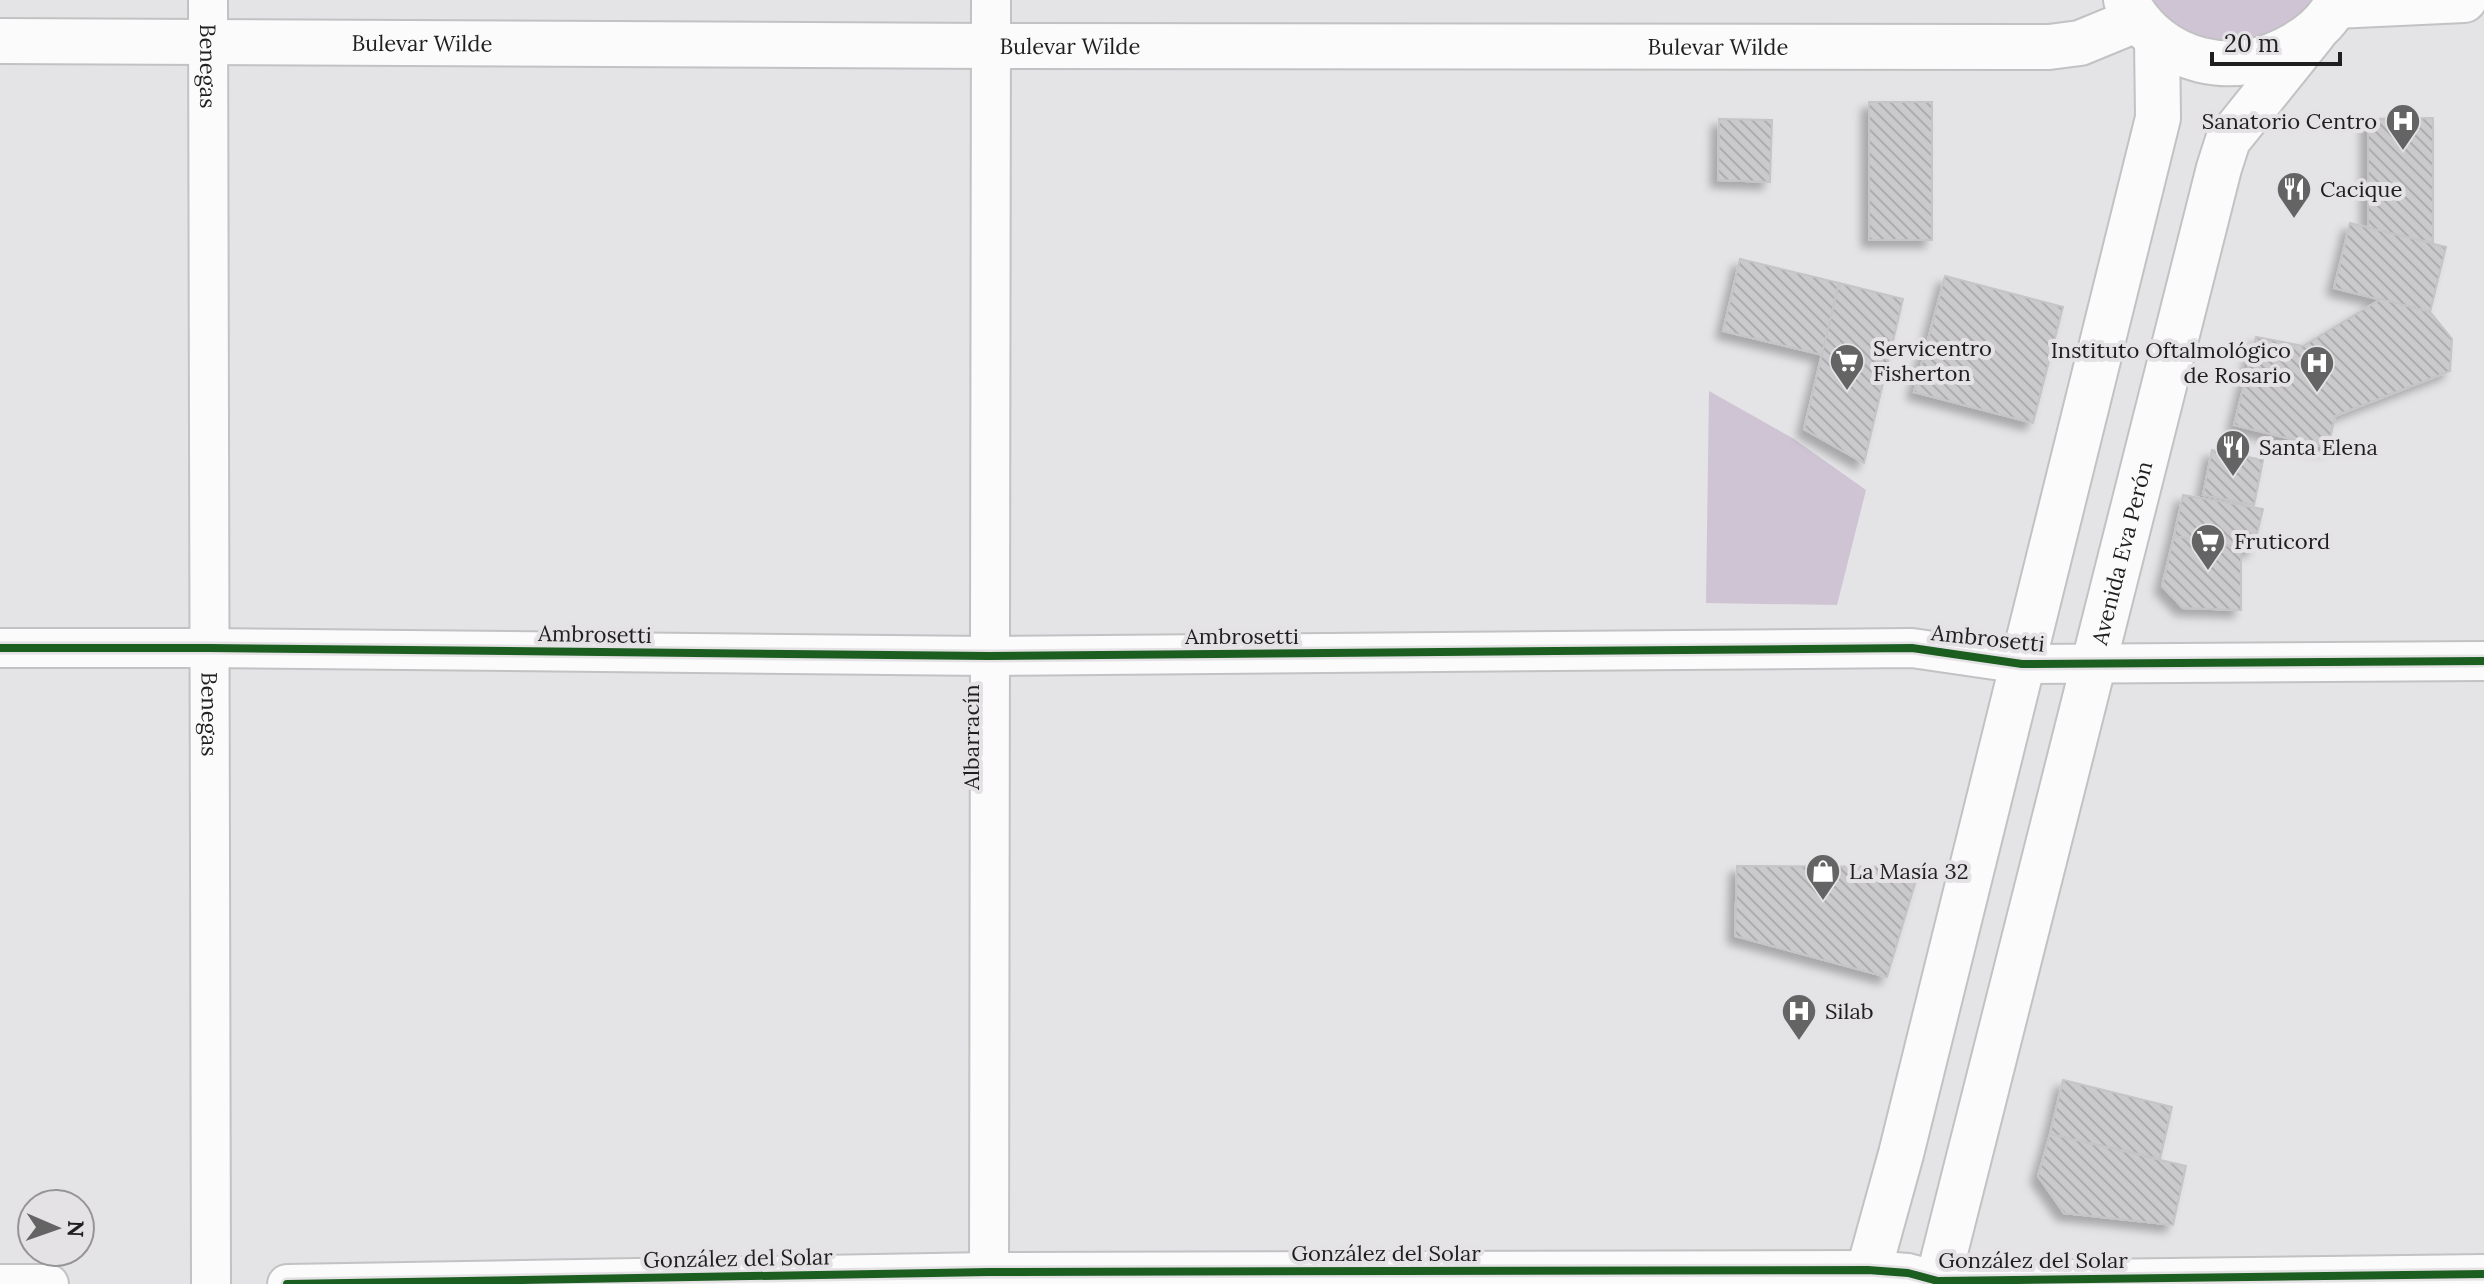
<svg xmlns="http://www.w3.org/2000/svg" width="2484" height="1284" font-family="Lora,serif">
  <defs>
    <pattern id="building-back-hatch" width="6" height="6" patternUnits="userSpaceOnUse" patternTransform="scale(2)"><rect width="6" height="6" fill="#cac9cb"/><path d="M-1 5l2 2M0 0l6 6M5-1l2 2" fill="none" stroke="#adacae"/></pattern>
    <filter id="shadow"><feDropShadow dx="-7" dy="7" stdDeviation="4" flood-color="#0004"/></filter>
  </defs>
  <rect width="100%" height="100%" fill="#e4e3e5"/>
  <g fill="#cfc4d4">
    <polygon points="2126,0 2338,0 2236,65"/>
    <polygon points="1709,391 1794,439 1866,490 1837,605 1706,603"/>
  </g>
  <g fill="url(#building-back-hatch)" stroke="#c5c4c6" stroke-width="2" filter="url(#shadow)">
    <rect x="1869" y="102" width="63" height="138"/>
    <polygon points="2433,118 2433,243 2368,228 2368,119"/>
    <polygon points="1719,119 1772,120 1770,182 1718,180"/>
    <polygon points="2350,223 2446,247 2430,312 2334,288"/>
    <polygon points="1740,259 1839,283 1823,355 1723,331"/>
    <polygon points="1945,276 2063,307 2033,423 1914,392"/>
    <polygon points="1839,283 1903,299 1864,463 1804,429"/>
    <polygon points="2381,299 2430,312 2452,339 2450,371 2335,416 2328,448 2234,425 2256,337 2303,346"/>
    <polygon points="2212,450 2263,460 2254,505 2203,495"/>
    <polygon points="2183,495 2263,509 2253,550 2174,536"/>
    <polygon points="2174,536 2241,548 2241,610 2183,608 2162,586"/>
    <polygon points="1737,866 1920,867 1887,977 1735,936"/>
    <polygon points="2063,1080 2172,1107 2160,1159 2050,1134"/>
    <polygon points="2050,1134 2186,1166 2173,1225 2064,1213 2038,1176"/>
  </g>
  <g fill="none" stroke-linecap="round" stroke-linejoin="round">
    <g stroke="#c2c1c3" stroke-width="42">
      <g id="street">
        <path id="s1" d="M208,0L211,1284"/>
        <polyline points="0,648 209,648 989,656 1912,648 2022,664 2484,661"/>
        <polyline points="0,1284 49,1284"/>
        <polyline points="287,1284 989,1272 1868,1270 1908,1273 1938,1281 2484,1274"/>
        <polyline points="989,1284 991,0"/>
      </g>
    </g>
    <g stroke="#c2c1c3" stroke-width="48">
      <g id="secondary">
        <polyline points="2335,6 2464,0"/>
        <path id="s2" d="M0,41L990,46L2049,47L2080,43L2136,20"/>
      </g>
    </g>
    <g stroke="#c2c1c3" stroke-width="48">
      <g id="primary">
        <path d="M2126,0C2159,64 2235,81 2296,44C2313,34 2330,19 2338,0"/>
        <polyline points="1865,1284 1901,1154 2158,118 2157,40"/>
        <path id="s3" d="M1937,1284L2219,168L2228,140L2314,33"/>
      </g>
    </g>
    <use href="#street" stroke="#fbfbfb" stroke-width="38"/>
    <use href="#secondary" stroke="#fbfbfb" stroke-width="44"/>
    <use href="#primary" stroke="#fbfbfb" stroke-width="44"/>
    <g stroke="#e5e2e6" stroke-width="13">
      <g id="cycleway">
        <polyline points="0,648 209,648 989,656 1912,648 2022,664 2484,661"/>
        <polyline points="287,1284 989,1272 1868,1270 1908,1273 1938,1281 2484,1274"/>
      </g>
    </g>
    <use href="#cycleway" stroke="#1b5e20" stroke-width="8"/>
  </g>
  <defs>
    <g id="hospital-pin" transform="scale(1.8)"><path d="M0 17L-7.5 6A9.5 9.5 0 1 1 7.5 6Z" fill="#656465" stroke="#e5e2e6"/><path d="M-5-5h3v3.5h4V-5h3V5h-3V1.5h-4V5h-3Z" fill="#fff"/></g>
    <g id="restaurant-pin" transform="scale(1.8)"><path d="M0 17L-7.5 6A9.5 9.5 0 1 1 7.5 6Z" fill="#656465" stroke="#e5e2e6"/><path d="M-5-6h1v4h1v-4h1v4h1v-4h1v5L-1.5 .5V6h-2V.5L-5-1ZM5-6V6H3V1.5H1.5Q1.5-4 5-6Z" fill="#fff"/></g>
    <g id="supermarket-pin" transform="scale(1.8)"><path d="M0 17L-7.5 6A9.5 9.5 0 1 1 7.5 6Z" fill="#656465" stroke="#e5e2e6"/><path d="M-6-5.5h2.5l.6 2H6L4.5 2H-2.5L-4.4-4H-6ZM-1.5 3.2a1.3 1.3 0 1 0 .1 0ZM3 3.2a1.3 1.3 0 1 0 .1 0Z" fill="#fff"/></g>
    <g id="shop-pin" transform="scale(1.8)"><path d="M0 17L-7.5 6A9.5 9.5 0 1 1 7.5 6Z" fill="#656465" stroke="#e5e2e6"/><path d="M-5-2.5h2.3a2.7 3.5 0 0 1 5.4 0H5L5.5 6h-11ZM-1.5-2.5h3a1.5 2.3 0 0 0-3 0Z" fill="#fff"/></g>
  </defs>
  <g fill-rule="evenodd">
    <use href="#hospital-pin" x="2403" y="121"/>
    <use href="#restaurant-pin" x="2294" y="189"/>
    <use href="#supermarket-pin" x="1847" y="361"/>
    <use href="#hospital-pin" x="2317" y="363"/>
    <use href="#restaurant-pin" x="2233" y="447"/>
    <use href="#supermarket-pin" x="2208" y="541"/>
    <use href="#shop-pin" x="1823" y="871"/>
    <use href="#hospital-pin" x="1799" y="1011"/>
  </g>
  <g text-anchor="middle" stroke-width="8" stroke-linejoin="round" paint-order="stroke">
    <g font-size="22" fill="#201f20" stroke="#e5e2e6">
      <text dy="8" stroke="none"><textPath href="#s2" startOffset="422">Bulevar Wilde</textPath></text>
      <text dy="8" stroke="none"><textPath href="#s2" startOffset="1070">Bulevar Wilde</textPath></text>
      <text dy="8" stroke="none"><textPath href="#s2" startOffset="1718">Bulevar Wilde</textPath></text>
      <text dy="8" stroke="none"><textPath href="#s1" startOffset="66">Benegas</textPath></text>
      <text dy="8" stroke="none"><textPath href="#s3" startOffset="754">Avenida Eva Perón</textPath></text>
      <text transform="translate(595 634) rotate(1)" y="8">Ambrosetti</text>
      <text x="1242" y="644">Ambrosetti</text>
      <text transform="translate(1988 638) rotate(6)" y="8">Ambrosetti</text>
      <text dy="8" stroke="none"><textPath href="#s1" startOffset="714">Benegas</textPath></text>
      <text transform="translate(971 737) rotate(-90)" y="8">Albarracín</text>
      <text x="1386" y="1261">González del Solar</text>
      <text transform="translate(738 1258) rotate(-1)" y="8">González del Solar</text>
      <text x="2033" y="1268">González del Solar</text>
    </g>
    <g font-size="22" fill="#201f20" stroke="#e5e2e6" text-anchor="start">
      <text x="2377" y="129" text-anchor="end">Sanatorio Centro</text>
      <text x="2320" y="197">Cacique</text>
      <text x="1873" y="356">Servicentro<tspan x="1873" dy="25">Fisherton</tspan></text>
      <text x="2291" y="358" text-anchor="end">Instituto Oftalmológico<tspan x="2291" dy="25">de Rosario</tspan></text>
      <text x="2259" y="455">Santa Elena</text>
      <text x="2234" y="549">Fruticord</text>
      <text x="1849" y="879">La Masía 32</text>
      <text x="1825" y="1019">Silab</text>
    </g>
  </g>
  <g transform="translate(56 1228) rotate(92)"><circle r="38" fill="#e5e2e6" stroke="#969497" stroke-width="2"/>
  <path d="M0-6L14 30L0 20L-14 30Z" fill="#656465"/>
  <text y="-12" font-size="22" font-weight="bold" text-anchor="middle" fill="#201f20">N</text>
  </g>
  <path d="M2212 52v12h128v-12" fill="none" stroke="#201f20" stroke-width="4"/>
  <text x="2224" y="52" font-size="24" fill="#201f20" stroke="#e5e2e6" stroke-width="6" paint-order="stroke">20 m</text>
</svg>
